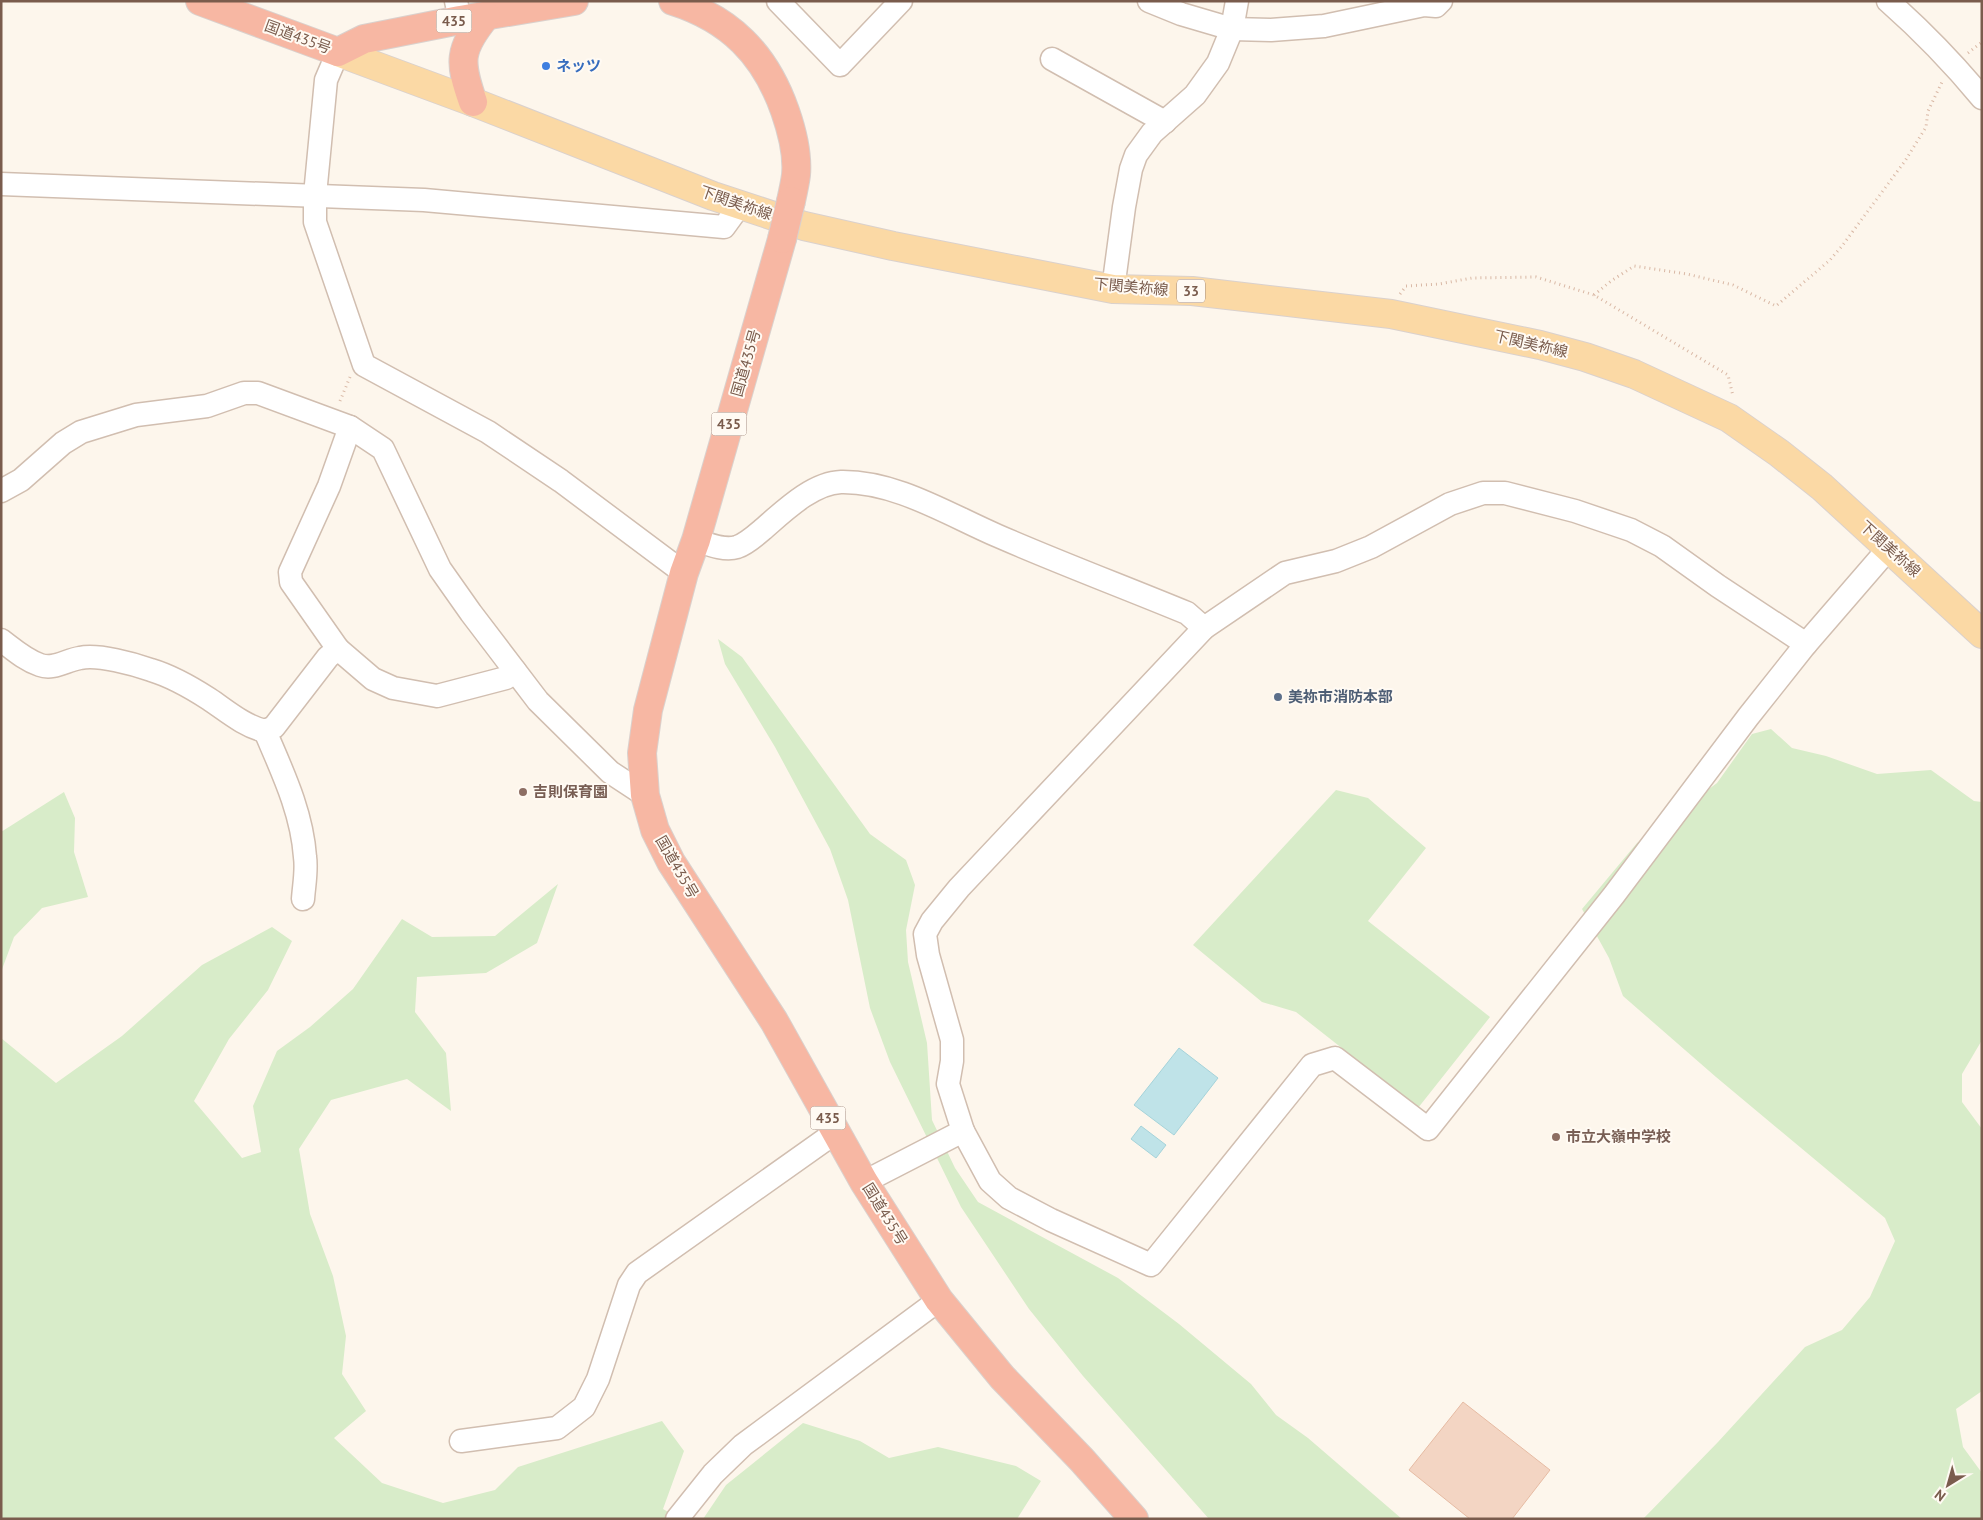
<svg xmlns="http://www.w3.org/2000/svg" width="1983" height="1520" font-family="'PT Sans','Noto Sans JP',sans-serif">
  <rect width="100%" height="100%" fill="#fdf6ec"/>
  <g fill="#d8ecc9">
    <polygon points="718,639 742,657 870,834 906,860 915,885 906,930 908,962 927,1043 932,1120 955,1168 978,1202 1118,1278 1179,1324 1251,1384 1276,1415 1308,1438 1402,1519 1209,1519 1083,1376 1029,1309 961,1207 890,1062 870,1008 848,900 830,849 775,747 725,664"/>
    <polygon points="1771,729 1792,748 1826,756 1877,774 1931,770 1974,801 1982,802 1982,1040 1962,1074 1962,1102 1982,1129 1982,1391 1956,1409 1963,1447 1982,1473 1982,1519 1643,1519 1718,1442 1805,1347 1842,1330 1870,1297 1895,1241 1885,1218 1716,1077 1623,996 1609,958 1582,909 1637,843 1717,783 1752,734"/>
    <polygon points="1336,790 1368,798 1426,848 1368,921 1490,1017 1418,1108 1296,1012 1262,1002 1193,945"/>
    <polygon points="64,792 75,818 74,852 88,897 42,908 14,937 1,972 1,832"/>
    <polygon points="558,884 537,943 486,973 417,977 415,1012 446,1053 451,1111 407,1079 331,1100 299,1149 310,1214 333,1276 346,1336 342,1374 366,1411 334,1438 382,1483 443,1503 495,1490 518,1467 662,1421 684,1451 663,1509 681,1519 1,1519 1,1038 56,1083 122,1036 202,965 272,927 292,941 268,990 229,1039 194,1101 242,1158 261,1152 253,1106 277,1051 310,1027 353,989 402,919 432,937 495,936"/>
    <polygon points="803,1423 860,1441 889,1458 938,1447 1016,1466 1041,1481 1017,1519 703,1519 726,1485"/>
  </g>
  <g fill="#bfe3e8" stroke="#a5d3da">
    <polygon points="1179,1048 1218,1078 1174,1135 1134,1105"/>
    <polygon points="1141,1126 1166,1145 1156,1158 1131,1139"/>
  </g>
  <polygon fill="#f3d5c3" stroke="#e6bba3" points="1463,1402 1550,1470 1512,1519 1470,1519 1409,1470"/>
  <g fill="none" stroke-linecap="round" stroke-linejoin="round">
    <g stroke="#d1beb0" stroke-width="25">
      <g id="minor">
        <polyline points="456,1 460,20"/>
        <polyline points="778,1 840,65 901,1"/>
        <polyline points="1149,1 1181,14 1232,29 1271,30 1324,26 1424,5 1436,6 1441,1"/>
        <path d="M1888,1C1922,31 1953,63 1982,98"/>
        <polyline points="338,52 326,80 315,195 315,222 364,365 488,432 561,481 684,573"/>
        <polyline points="1052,59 1165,122"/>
        <polyline points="1,184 424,200 724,227 740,205"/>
        <polyline points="1113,289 1124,207 1131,169 1136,155 1152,133 1195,95 1218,63 1232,29 1237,1"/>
        <polyline points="1,491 21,480 63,443 81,432 136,415 207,406 244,393 258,393 350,427 383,449 440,569 471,613 538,701 610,772 645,795"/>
        <path d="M696,540C708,544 724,551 737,547C746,544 755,536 762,530C783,512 812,483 841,482C896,481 949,515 998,536C1060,563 1124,587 1187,613L1204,628"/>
        <path d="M1,640C13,649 25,660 40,665C54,670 66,660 80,658C98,654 134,664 151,670C171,676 192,688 209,699C227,711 244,726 265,731L274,727L328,657L338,649L373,679L393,688L437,696L506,678L515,671"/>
        <polyline points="338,649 291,582 290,572 329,486 350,427"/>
        <path d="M265,731C282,771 302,812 305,857C307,870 304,885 303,899"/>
        <polyline points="963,1131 990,1181 1009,1198 1051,1220 1151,1265 1312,1065 1335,1058 1428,1129 1614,895 1748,717 1806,644 1889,548"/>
        <polyline points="864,1182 963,1131 948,1084 952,1061 952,1040 928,955 925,934 932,921 959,888 1204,628 1285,573 1336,561 1371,547 1450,504 1483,493 1505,493 1575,511 1631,530 1662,546 1718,586 1806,644"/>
        <polyline points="461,1441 557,1428 584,1407 598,1379 629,1285 637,1273 836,1132"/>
        <polyline points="677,1519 713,1474 743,1445 939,1300"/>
      </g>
    </g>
    <g stroke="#dad1cd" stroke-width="30">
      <polyline id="major" points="338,52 473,102 713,196 804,226 893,246 1113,289 1192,291 1391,314 1540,345 1585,357 1634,374 1729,418 1779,453 1822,487 1982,634"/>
    </g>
    <g stroke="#dad1cd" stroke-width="30">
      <g id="highway">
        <polyline points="200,1 338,52 364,39 460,20 574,1"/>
        <path d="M673,1C730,19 765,54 785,111C792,131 798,153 796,175C795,183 793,192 791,201"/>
        <path d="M473,102C459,62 458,50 486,16"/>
        <polyline points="782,239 696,540 684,573 648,710 642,753 645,795 655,830 671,862 774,1021 864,1182 939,1300 1002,1377 1082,1460 1134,1519"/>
      </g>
    </g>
    <g stroke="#d9b8a5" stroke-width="3" stroke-dasharray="1 4" stroke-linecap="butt">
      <polyline points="1968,53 1982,42"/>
      <polyline points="1400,294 1406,286 1439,284 1472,278 1536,277 1594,295 1728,375 1733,396"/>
      <polyline points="1594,295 1611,281 1634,266 1687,274 1733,285 1776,306 1830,260 1842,246 1905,161 1926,127 1928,111 1942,82"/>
      <polyline points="340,401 350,377"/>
    </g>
    <use href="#minor" stroke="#fff" stroke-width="22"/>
    <use href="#major" stroke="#fbd9a5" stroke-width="28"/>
    <use href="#highway" stroke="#f7b7a3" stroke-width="28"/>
    <g stroke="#dad1cd" stroke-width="30" stroke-linecap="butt">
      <polyline id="highway-bridge" points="782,239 791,201"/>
    </g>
    <use href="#highway-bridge" stroke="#f7b7a3" stroke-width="28"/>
  </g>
  <circle fill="#3f7fe0" stroke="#fffaf3" stroke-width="2" cx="546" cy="66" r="5"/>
  <circle fill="#5c6f8a" stroke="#fffaf3" stroke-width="2" cx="1278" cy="697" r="5"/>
  <g fill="#8d6e63" stroke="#fffaf3" stroke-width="2">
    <circle cx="523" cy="792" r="5"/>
    <circle cx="1556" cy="1137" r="5"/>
  </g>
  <g text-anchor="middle" stroke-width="4" stroke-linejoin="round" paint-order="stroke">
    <g fill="#fffaf3" stroke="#a28b7f" stroke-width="1">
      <rect x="436.5" y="9.5" width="35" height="23" rx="4"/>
      <rect x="1177" y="279.5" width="28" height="23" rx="4"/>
      <rect x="711.5" y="412.5" width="35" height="23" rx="4"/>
      <rect x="810.5" y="1106.5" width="35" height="23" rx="4"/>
    </g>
    <g font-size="14" font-weight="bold" fill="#7a5c4d">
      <text x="454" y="26">435</text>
      <text x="1191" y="296">33</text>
      <text x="729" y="429">435</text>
      <text x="828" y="1123">435</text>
    </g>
    <g font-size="15" fill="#7a5c4d" stroke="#fffaf3">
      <text transform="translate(298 37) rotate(20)" y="5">国道435号</text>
      <text transform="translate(736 203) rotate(19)" y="5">下関美祢線</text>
      <text transform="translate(1131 287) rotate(5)" y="5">下関美祢線</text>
      <text transform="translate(1531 344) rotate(13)" y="5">下関美祢線</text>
      <text transform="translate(746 363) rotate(-74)" y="5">国道435号</text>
      <text transform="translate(1890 549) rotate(42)" y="5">下関美祢線</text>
      <text transform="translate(677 867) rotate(60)" y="5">国道435号</text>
      <text transform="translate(885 1214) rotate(58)" y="5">国道435号</text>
    </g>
    <g font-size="15" font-weight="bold" fill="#366cbe" stroke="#fffaf3" text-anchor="start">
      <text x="556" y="71">ネッツ</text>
    </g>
    <g font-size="15" font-weight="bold" fill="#4e5e75" stroke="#fffaf3" text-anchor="start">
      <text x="1288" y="702">美祢市消防本部</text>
    </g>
    <g font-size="15" font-weight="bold" fill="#785e54" stroke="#fffaf3" text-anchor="start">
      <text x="533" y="797">吉則保育園</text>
      <text x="1566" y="1142">市立大嶺中学校</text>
    </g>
  </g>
  <rect width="1983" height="1520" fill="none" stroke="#7a5c4d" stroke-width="5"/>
  <g transform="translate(1948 1485) rotate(217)" stroke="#fffaf3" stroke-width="4" paint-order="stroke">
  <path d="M0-4L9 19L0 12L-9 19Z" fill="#7a5c4d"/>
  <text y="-8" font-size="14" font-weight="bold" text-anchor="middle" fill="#7a5c4d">N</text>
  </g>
</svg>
